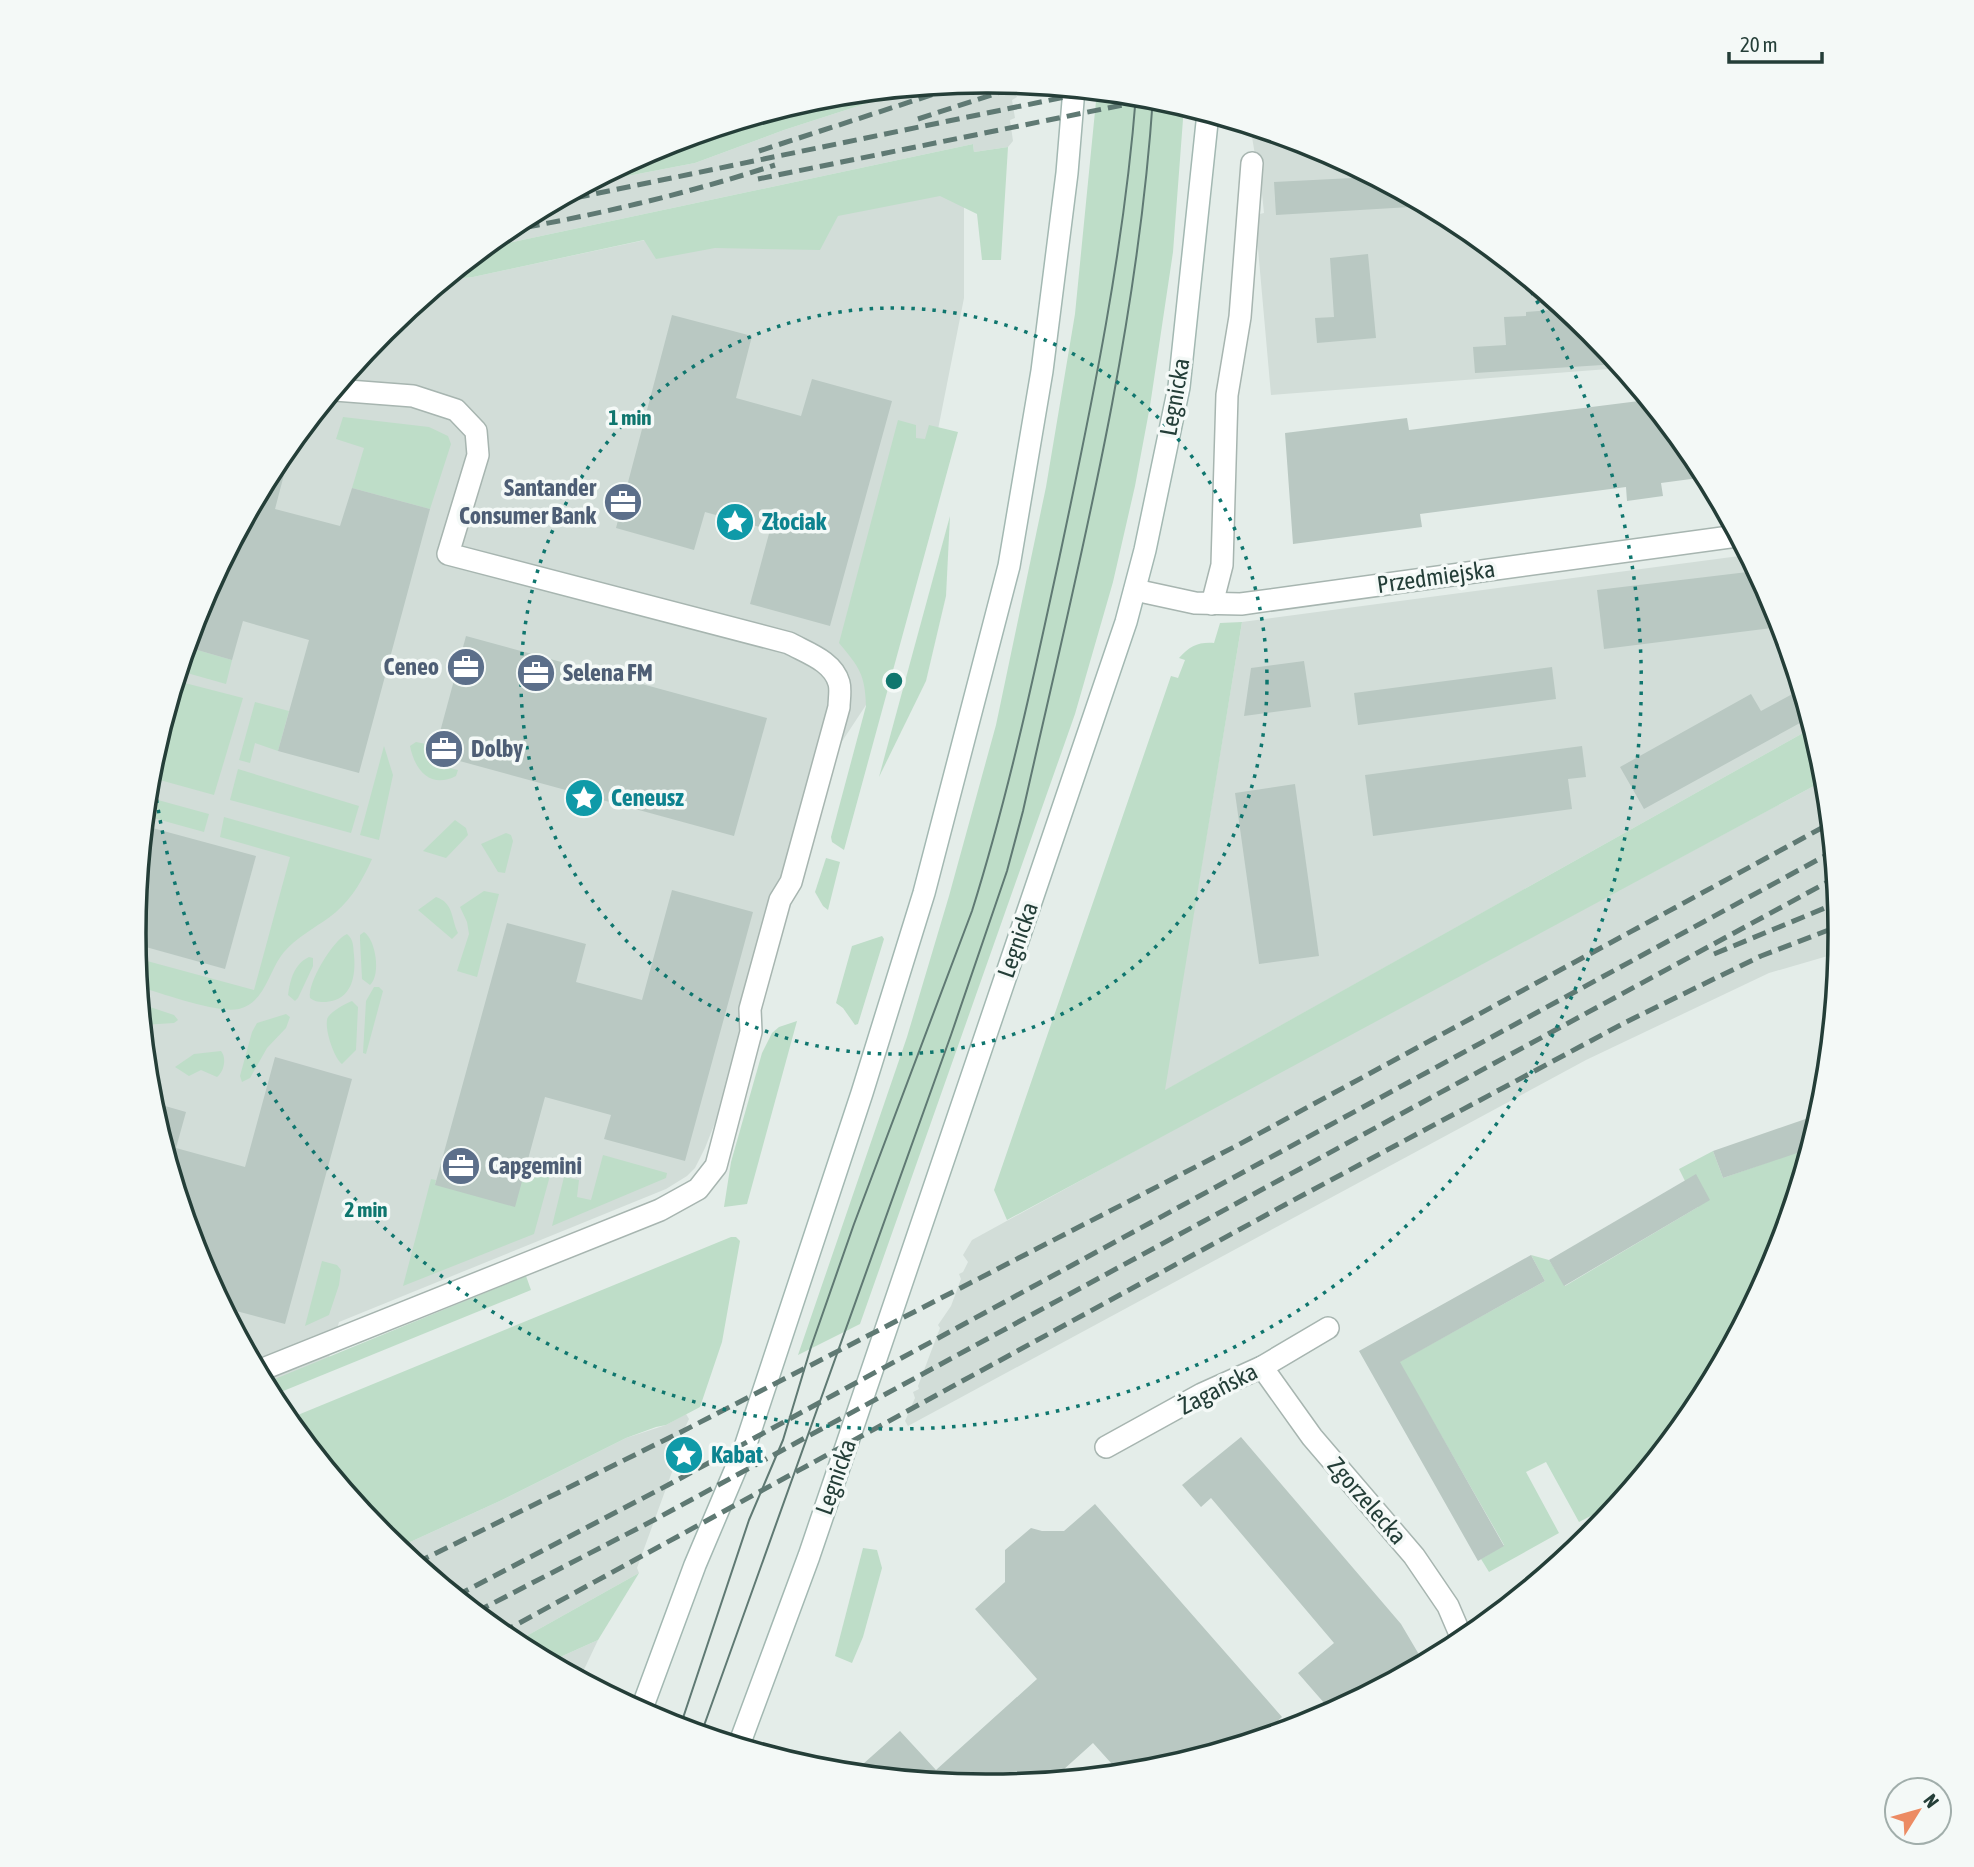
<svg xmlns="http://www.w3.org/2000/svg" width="1974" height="1867" font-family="'Asap Condensed',sans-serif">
  <rect width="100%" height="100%" fill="#e4ede9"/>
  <g fill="#d2ddd8">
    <polygon points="987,81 1013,83 1014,88 1017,97 1012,100 1015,118 1010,120 1013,141 1008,147 974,152 973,144 485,248 513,224 591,183 695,163 784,130 914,88"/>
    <polygon points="1277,134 1314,146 1461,224 1590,331 1621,368 1271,395 1255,215 1264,213 1258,155 1255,155 1252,137"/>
    <polygon points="964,191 964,298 891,667 839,746 729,1087 705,1148 695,1168 687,1176 666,1189 339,1322 328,1361 265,1383 199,1260 150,1100 134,933 150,767 199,607 278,459 384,330 445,280 473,277 766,214"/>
    <polygon points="1747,555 1775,607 1812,728 1164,1091 1242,622"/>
    <polygon points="1825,780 1840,934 1838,953 1769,973 1586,1060 908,1426 905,1421 915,1398 913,1392 919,1389 918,1386 940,1328 938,1325 951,1306 961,1279 959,1274 963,1272 968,1262 963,1255 972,1240 1213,1108"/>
    <polygon points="686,1414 689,1419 678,1443 685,1458 672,1472 637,1568 639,1573 514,1643 397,1548 502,1500 626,1438 666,1425"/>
    <polygon points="598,1640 580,1678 549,1662"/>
  </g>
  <g fill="#beddc8">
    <polygon points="914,88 784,130 695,163 591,183 661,145 821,97"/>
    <polygon points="1097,91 1154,97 1184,106 1173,252 1150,406 1135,486 1113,582 1075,714 860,1324 798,1355 907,1037 949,896 996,725 1046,487 1075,314"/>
    <polygon points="973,144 974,152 1008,147 1001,260 982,260 977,214 940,196 838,216 820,250 715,248 656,259 644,240 473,277 445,280 485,248"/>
    <polygon points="343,417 429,427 448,436 451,444 430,509 352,488 364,448 336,439"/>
    <path d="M898,420L916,425V438L925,439L929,425L958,432L844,850L832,842L831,837L866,706C865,674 859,667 839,643Z"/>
    <polygon points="950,516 946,596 926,681 879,777"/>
    <path d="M1242,622L1165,1090L1812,728L1824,767L1825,780L1007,1220L994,1190L1171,676L1178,678L1185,660L1179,658C1190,646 1198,642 1214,643L1220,623Z"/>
    <polygon points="187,647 232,660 226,684 180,671"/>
    <polygon points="177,681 243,698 214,795 149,777 150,767"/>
    <polygon points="255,702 289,711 278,751 255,743 250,763 239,760"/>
    <path d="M416,742L436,746L434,764L458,770L456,776C431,789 415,771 410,746Z"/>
    <polygon points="384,746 393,775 379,840 360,835"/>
    <polygon points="238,769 359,806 351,833 230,800"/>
    <polygon points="147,797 209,814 204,832 146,816"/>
    <path d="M224,817L372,859C363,879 353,897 336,912C318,927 296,936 281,956C268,974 264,1003 239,1009C218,1014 162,993 139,987L138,975L142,976L147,961L254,990L290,857L220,837Z"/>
    <polygon points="455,820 466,828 468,835 446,858 423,851"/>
    <polygon points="506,833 511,835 513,841 505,873 498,872 481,844"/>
    <polygon points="826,858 840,862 828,910 823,906 815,892"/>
    <polygon points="484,891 499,894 477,977 457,971 469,934 467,922 460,907"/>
    <path d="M436,897C454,903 451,919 458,933L452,939L418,910Z"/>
    <path d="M364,932C376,940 381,975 370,985L362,979L360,940V935Z"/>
    <path d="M347,934C354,940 353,946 354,955C356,976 352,1000 326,1002C319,1002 315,1002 310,998C307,983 333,940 347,934Z"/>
    <polygon points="882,936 884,939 858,1024 855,1025 843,1008 836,1003 852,946"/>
    <path d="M309,957L313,958V966L298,998L295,1001L288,995C290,980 294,964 309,957Z"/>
    <polygon points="374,987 379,987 383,991 366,1054 363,1053 366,1001"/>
    <path d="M352,1001L358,1007L356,1050L342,1064C334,1059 323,1026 328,1017C333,1010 345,1004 352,1001Z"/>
    <polygon points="141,1004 174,1015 178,1020 174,1023 143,1025"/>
    <polygon points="286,1014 290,1017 286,1028 267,1048 250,1078 242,1082 240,1076 252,1032 257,1023"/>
    <polygon points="797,1021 747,1204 724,1207 731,1162 762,1053 772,1033 779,1027"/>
    <path d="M221,1051C227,1058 224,1072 217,1077L201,1070L189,1076L175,1067L194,1054Z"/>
    <polygon points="1809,1148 1775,1260 1696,1408 1620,1501 1579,1522 1546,1462 1526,1472 1559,1533 1489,1572 1481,1559 1504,1545 1399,1362 1545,1281 1531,1255 1549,1260 1565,1286 1698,1207 1679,1169 1713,1151 1723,1178"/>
    <polygon points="603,1155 667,1173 666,1178 552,1226 564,1177 579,1180 577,1197 591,1200"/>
    <polygon points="526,1165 551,1172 534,1234 403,1286 431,1179 436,1180 435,1185"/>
    <polygon points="731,1237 736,1237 740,1241 722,1342 700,1407 666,1425 656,1427 626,1438 502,1500 397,1548 384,1536 288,1419"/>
    <polygon points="322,1261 337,1265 341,1270 339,1285 329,1315 305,1326"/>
    <polygon points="526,1276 531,1290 271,1396 265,1383"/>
    <polygon points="863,1548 877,1550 882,1568 863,1637 852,1663 835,1656"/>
    <polygon points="639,1573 598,1640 549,1662 514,1643"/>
  </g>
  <g fill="#b9c8c2">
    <polygon points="1372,177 1427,206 1276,215 1274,182"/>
    <polygon points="1368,254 1376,338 1317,343 1315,318 1334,317 1330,258"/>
    <polygon points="1564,309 1590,331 1618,364 1475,373 1473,347 1506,345 1504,317 1526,316 1526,312"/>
    <polygon points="672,315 752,336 736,398 801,416 812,379 892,401 830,626 750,604 770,530 705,512 694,550 616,528"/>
    <polygon points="1647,400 1696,460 1706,477 1661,483 1663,496 1627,501 1626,487 1420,514 1422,527 1293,544 1285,433 1407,418 1409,430"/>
    <polygon points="278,459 287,463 275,509 340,526 352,488 430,509 359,773 278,751 309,640 243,621 232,660 187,647 199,607"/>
    <polygon points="1756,571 1775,607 1781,627 1604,649 1597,590"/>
    <polygon points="466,636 767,718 734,836 434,754"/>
    <polygon points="1304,661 1311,707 1244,716 1251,668"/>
    <polygon points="1552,667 1556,699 1358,725 1354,693"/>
    <polygon points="1800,690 1809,718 1644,809 1620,767 1751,694 1761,711"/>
    <polygon points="1582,746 1586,777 1568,779 1572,809 1373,836 1365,775"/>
    <polygon points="1295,784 1319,956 1259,964 1235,793"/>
    <polygon points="145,826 256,856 225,969 135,944 134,933"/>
    <polygon points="672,890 753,912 685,1161 604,1139 611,1115 545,1097 515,1207 435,1185 507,923 586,944 576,982 642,1000"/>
    <polygon points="275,1057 352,1079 285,1324 225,1308 199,1260 151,1102 186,1112 176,1148 245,1167"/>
    <polygon points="1820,1114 1809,1149 1723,1178 1713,1151"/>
    <polygon points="1696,1174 1710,1200 1564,1286 1549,1260"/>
    <polygon points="1531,1255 1545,1281 1400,1362 1504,1546 1478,1561 1359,1351"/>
    <polygon points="1241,1437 1401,1624 1424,1663 1332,1712 1298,1673 1334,1643 1211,1498 1201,1507 1182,1485"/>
    <polygon points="1095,1504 1282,1717 1258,1739 1153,1770 1120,1773 1093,1743 1052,1780 987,1786 853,1773 900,1731 936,1770 1037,1679 975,1609 1005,1582 1005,1550 1031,1528 1042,1531 1064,1531"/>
  </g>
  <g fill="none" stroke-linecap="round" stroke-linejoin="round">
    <g stroke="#a7b5b0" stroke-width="24">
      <g id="street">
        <polyline points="1135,590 1195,603 1241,604 1737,536"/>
        <polyline points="1212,604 1222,565 1227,395 1240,317 1252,163"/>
        <polyline points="1262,1367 1312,1437 1414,1556 1448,1606 1463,1641"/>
        <path d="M258,1371L660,1210L698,1189L716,1166L751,1032L750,1009L780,900L791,882L839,707C839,700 841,690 839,683C833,661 807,653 789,643L448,554L478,455L476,431L456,410L413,396L335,390"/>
        <polyline points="1106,1447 1202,1394 1262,1367 1328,1328"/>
      </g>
    </g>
    <g stroke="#a3b8b2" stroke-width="24">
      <g id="secondary">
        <polyline points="641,1711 695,1565 745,1447 862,1093 924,893 1009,566 1042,371 1067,173 1074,89"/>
        <polyline points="739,1745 809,1556 1126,622 1145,550 1179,387 1208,113"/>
      </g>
    </g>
    <use href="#street" stroke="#fff" stroke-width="21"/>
    <use href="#secondary" stroke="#fff" stroke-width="21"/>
    <g stroke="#5f7973" stroke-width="2">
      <path d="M680,1727L749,1520L783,1440L811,1347L854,1224L972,911C1009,793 1035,671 1061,550C1093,399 1124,249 1136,95"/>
      <path d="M701,1734L951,1035L1007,871L1023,811C1076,575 1137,339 1153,97"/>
    </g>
    <g stroke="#5f7973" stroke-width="5" stroke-dasharray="14 7" stroke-linecap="butt">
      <polyline points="918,119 1025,84"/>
      <polyline points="759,151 971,82"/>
      <polyline points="758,179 1157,98"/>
      <polyline points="555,202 1094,91"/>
      <path d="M505,231C597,215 686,194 775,165"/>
      <polyline points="1714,954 1837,903"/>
      <polyline points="416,1563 683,1431 1238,1145 1829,824"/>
      <polyline points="456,1596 668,1485 1832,852"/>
      <polyline points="476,1612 654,1520 1835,878"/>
      <polyline points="501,1633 1290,1202 1626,1022 1761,956 1839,926"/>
    </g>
  </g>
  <g fill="none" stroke="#0f766e" stroke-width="3.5" stroke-dasharray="3.5 7">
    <circle cx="894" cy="681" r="373"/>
    <path d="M1520 274A747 747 0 1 1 152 766"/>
  </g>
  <defs>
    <g id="office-disc" transform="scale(2.0125)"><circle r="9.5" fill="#5c6f8a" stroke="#f4f9f7"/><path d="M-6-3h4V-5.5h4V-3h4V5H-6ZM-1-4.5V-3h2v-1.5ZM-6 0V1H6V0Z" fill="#fff"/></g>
    <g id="sight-disc" transform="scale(2.0125)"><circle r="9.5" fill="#0f9aa8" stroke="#f4f9f7"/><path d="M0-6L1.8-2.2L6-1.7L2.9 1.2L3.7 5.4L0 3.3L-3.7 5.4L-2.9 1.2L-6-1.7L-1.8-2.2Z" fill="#fff"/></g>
  </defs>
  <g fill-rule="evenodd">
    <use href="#office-disc" x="623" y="502"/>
    <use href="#sight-disc" x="735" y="522"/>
    <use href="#office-disc" x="466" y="667"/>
    <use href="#office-disc" x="536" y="673"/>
    <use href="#office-disc" x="444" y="749"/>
    <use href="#sight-disc" x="584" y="798"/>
    <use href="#office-disc" x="461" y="1166"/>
    <use href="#sight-disc" x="684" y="1455"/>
  </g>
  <g text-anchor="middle" stroke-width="7" stroke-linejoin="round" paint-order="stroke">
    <g font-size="24" fill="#243e38" stroke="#f4f9f7">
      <text transform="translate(1175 397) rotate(-80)" y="8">Legnicka</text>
      <text transform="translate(1436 577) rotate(-8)" y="8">Przedmiejska</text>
      <text transform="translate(1018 940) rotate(-71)" y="8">Legnicka</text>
      <text transform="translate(1218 1389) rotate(-27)" y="8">Żagańska</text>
      <text transform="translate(836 1477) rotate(-71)" y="8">Legnicka</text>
      <text transform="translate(1367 1501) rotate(49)" y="8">Zgorzelecka</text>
    </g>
    <g font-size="24" font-weight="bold" fill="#4e5e75" stroke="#f4f9f7" text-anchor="start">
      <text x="596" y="496" text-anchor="end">Santander<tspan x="596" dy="28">Consumer Bank</tspan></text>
      <text x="439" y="675" text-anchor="end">Ceneo</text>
      <text x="563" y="681">Selena FM</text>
      <text x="471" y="757">Dolby</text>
      <text x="488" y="1174">Capgemini</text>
    </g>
    <g font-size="24" font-weight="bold" fill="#0d838f" stroke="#f4f9f7" text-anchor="start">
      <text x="762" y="530">Złociak</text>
      <text x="611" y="806">Ceneusz</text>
      <text x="711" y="1463">Kabat</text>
    </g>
  </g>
  <path d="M0 0H1974V1867H0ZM986 93H988A840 840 0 0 1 1828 933V934A840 840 0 0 1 988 1774H986A840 840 0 0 1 146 934V933A840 840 0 0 1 986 93Z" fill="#f4f9f7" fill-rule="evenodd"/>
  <path fill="none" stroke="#243e38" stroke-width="3.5" d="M986 93H988A840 840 0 0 1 1828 933V934A840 840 0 0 1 988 1774H986A840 840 0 0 1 146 934V933A840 840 0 0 1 986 93Z"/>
  <circle cx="894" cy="681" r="10" fill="#0f766e" stroke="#f4f9f7" stroke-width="3.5"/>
  <g font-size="21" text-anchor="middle" font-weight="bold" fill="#0f766e" stroke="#f4f9f7" stroke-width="7" stroke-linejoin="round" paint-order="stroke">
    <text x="630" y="425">1 min</text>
    <text x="366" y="1217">2 min</text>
  </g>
  <g transform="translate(1918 1811) rotate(53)"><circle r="33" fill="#f4f9f7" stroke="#a1aeab" stroke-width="2"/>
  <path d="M0-5L12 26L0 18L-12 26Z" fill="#ec8b63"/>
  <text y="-10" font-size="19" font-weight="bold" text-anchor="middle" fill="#243e38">N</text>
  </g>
  <path d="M1729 52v10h93v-10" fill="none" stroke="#243e38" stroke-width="3.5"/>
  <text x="1740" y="52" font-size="21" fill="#243e38" stroke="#f4f9f7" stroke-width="5" paint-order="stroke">20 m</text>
</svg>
